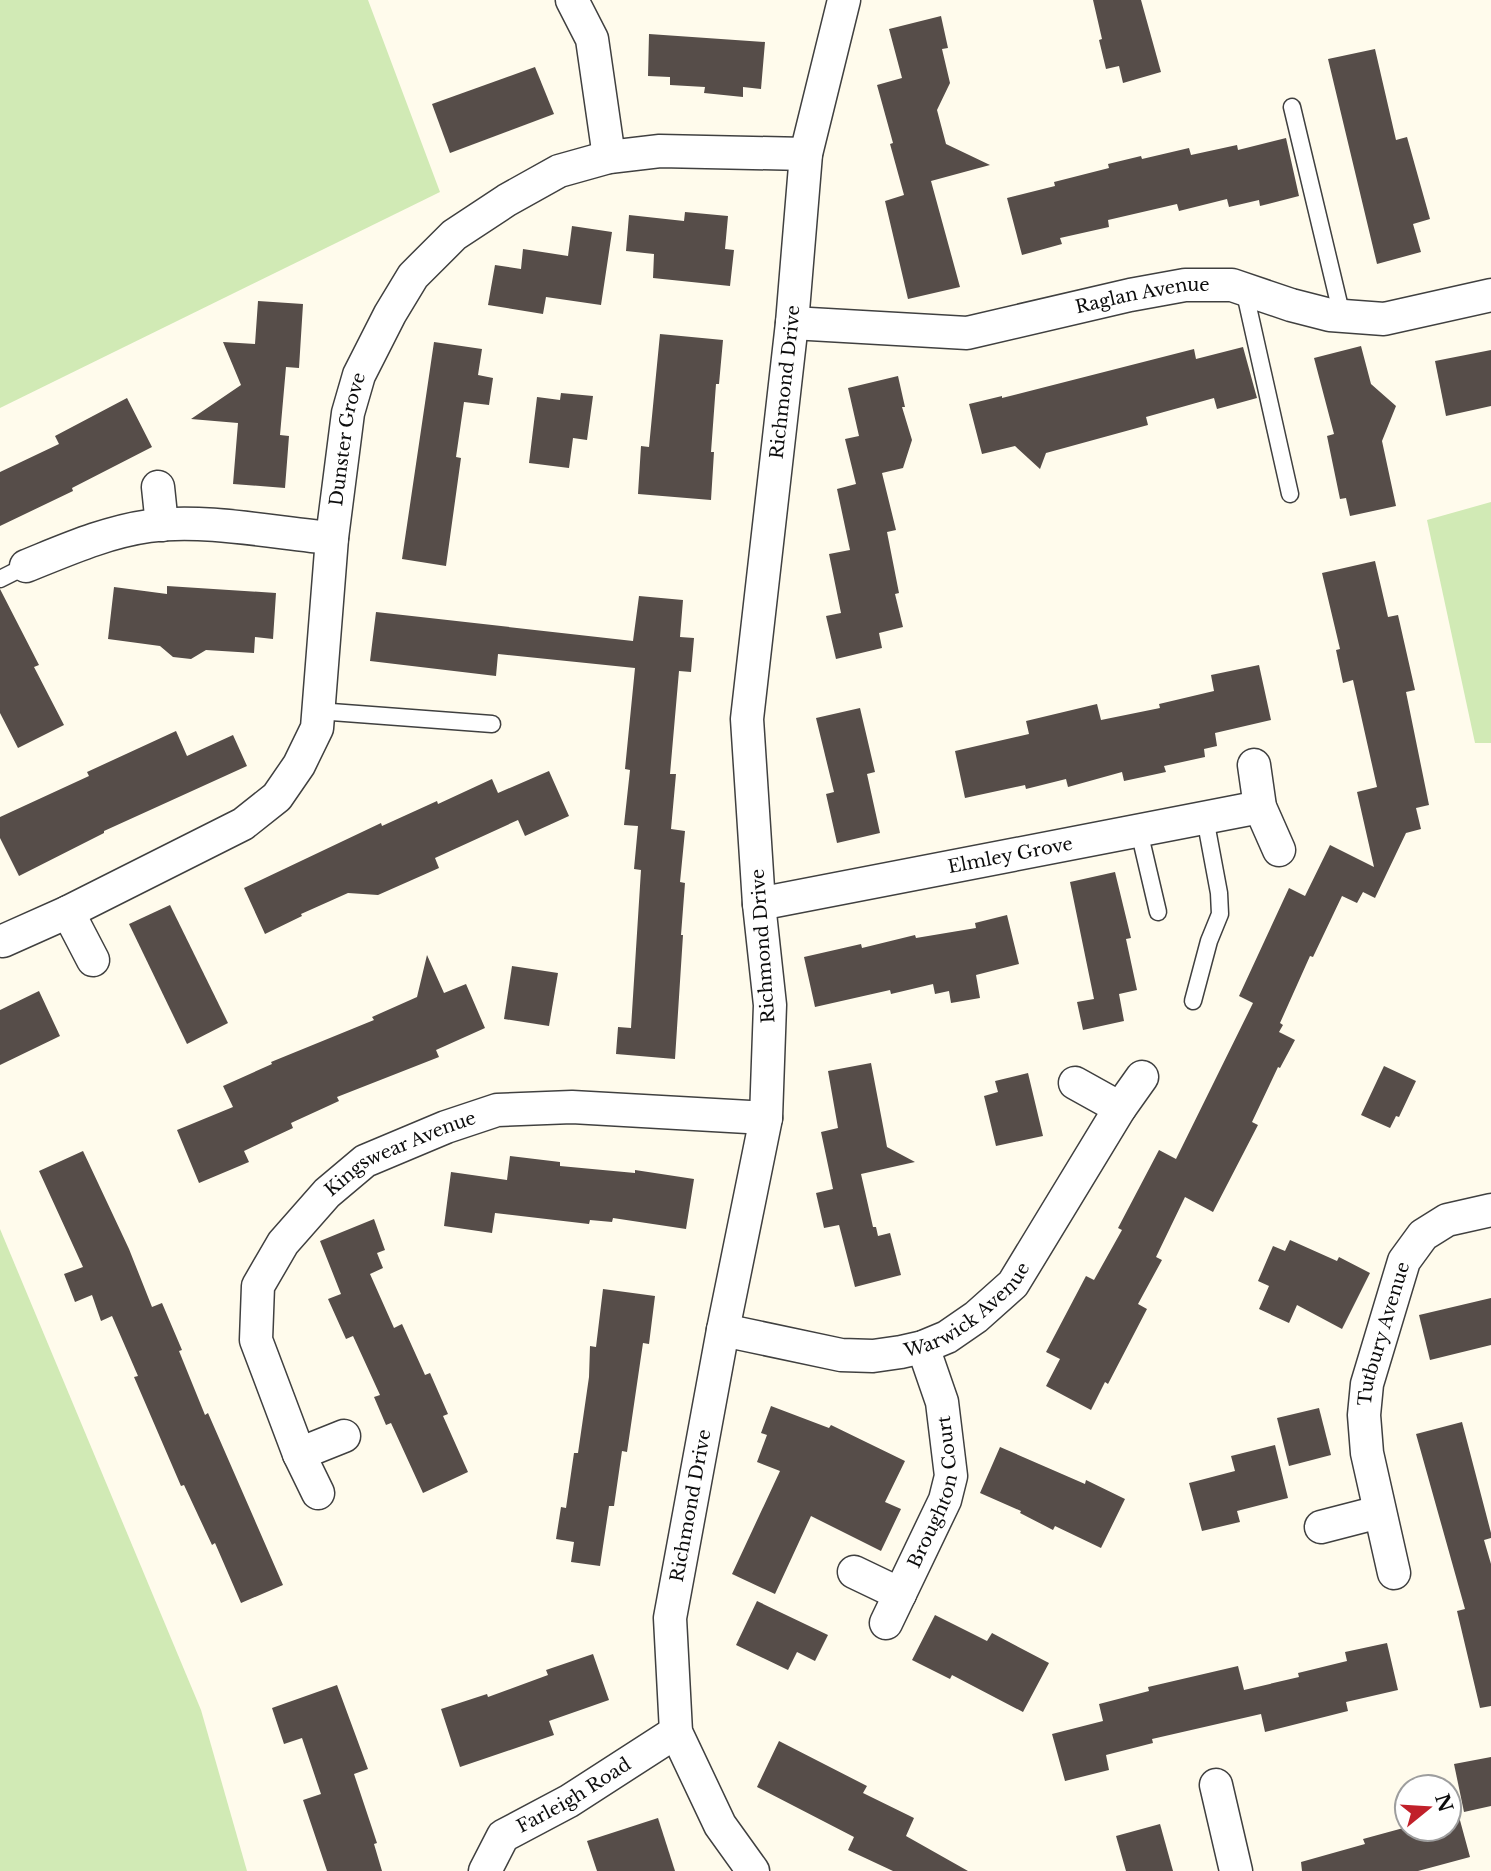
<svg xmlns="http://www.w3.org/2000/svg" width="1491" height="1871" font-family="'Libre Baskerville',serif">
  <rect width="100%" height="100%" fill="#fffbec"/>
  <g fill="#d1eab5">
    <polygon points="0,0 368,0 440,192 0,408"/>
    <polygon points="1491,502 1491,743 1475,743 1427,520"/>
    <polygon points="0,1229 201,1710 247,1871 0,1871"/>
  </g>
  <g fill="#564d49">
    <polygon points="1093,0 1141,0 1161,72 1123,83 1119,66 1106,69 1099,40 1102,39"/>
    <polygon points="941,16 948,48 942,49 950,83 937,110 946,144 990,165 931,181 960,287 908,299 885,201 904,195 890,144 893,143 877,85 902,78 889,29"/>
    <polygon points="649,34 765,42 761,89 743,87 743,97 704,93 705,87 670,85 670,77 648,76"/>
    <polygon points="1375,49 1396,140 1407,137 1430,219 1413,224 1421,252 1377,264 1328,59"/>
    <polygon points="535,67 554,114 450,153 432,104"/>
    <polygon points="1286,138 1299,196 1260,206 1259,200 1229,207 1227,199 1179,211 1177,204 1108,220 1109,227 1060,238 1062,244 1022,255 1007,198 1055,186 1054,182 1109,168 1108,164 1141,156 1142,159 1189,148 1191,155 1237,145 1238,150"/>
    <polygon points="685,212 728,216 725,249 734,250 730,286 653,278 654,254 626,251 629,215 684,221"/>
    <polygon points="572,226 612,232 601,305 546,297 543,314 488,305 495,265 521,269 523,249 568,256"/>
    <polygon points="258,301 303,304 299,368 286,367 280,435 289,436 285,488 233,484 238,423 191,419 241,385 223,342 255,344"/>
    <polygon points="660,334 723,340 719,384 716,384 711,452 714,452 711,500 638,494 641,446 649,447"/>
    <polygon points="434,342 482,349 478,375 493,378 489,405 464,402 456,457 461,458 446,566 402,559"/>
    <polygon points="1361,346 1371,384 1396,406 1382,441 1396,506 1350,516 1346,498 1340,499 1327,436 1334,434 1314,358"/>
    <polygon points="1243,347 1257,398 1217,409 1214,398 1146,417 1148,425 1046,453 1040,469 1015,446 982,454 969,404 1002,396 1002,398 1194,349 1196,359"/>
    <polygon points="1491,350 1491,406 1446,416 1435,361"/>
    <polygon points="898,376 905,407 902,407 912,440 903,468 882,473 896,530 887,532 899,593 895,594 903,627 879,633 882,648 836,659 826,616 841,613 829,554 850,550 837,489 856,484 845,439 859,436 848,388"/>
    <polygon points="561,393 593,396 587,440 573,438 569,468 529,463 537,397 560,400"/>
    <polygon points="127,398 152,447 72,488 73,491 0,526 0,472 59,444 55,436"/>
    <polygon points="1375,561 1388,617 1398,615 1415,690 1406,692 1429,805 1416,808 1421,829 1406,833 1375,898 1363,892 1357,903 1342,896 1313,957 1310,956 1280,1023 1283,1025 1279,1032 1295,1040 1280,1068 1278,1067 1252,1122 1258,1125 1213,1212 1185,1197 1156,1257 1162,1260 1138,1304 1147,1309 1108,1384 1105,1382 1091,1410 1046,1386 1060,1359 1046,1352 1086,1276 1094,1280 1122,1230 1118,1228 1159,1150 1176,1159 1253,1003 1239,996 1289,888 1305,896 1330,845 1374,867 1357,792 1377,787 1353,680 1343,683 1336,650 1340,649 1322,573"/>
    <polygon points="167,586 276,593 273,639 255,637 254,653 206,650 191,659 173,657 160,646 108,639 114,587 167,594"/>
    <polygon points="0,589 39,665 34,667 64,725 18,748 0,713"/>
    <polygon points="639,596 683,600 680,637 694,638 691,672 679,671 670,774 676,774 671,829 685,831 680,882 685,883 681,935 683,935 675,1059 616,1054 618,1027 631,1028 641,870 634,869 638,826 624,825 630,770 625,769 635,668 498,654 496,676 370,661 376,612 633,641"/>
    <polygon points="1259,665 1271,720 1215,733 1217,746 1204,749 1205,757 1164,766 1166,772 1124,781 1122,772 1068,787 1066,779 1026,789 1025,785 965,798 955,751 1029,734 1026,721 1097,704 1101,720 1160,708 1159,704 1214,691 1211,675"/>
    <polygon points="860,708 875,772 867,774 880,833 837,843 826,794 834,792 816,718"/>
    <polygon points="176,731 187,756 233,735 247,766 104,831 104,833 19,876 0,838 0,817 89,776 87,772"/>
    <polygon points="549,771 569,816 525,836 518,820 435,858 439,868 378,895 348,893 301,914 302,916 265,934 244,888 381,823 382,826 437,801 438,804 492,779 498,793"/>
    <polygon points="1115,872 1131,938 1126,939 1137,990 1119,994 1124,1021 1083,1030 1077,1002 1094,999 1070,882"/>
    <polygon points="170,905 228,1023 187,1044 129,924"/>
    <polygon points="1007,915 1019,964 976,975 980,998 951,1003 949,991 935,994 933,984 891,994 890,990 815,1007 804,957 861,944 862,948 915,935 916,938 976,928 975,923"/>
    <polygon points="427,955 444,993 466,984 485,1028 436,1050 439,1057 337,1097 339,1101 291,1123 293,1128 244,1151 249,1162 199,1183 177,1130 233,1107 223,1086 272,1064 271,1062 374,1020 372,1017 417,997"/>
    <polygon points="512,966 558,973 549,1026 504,1019"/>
    <polygon points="39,991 60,1036 0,1065 0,1010"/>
    <polygon points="871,1063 887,1147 915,1162 861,1174 873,1227 876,1227 878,1236 890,1233 901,1275 855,1287 839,1225 824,1228 816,1193 833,1189 821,1132 838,1128 828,1071"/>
    <polygon points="1384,1066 1416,1081 1399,1117 1396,1116 1390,1128 1361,1115"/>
    <polygon points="1028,1073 1043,1136 996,1146 984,1096 998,1092 995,1081"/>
    <polygon points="83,1151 129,1249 152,1307 162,1303 182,1350 179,1351 205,1415 208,1413 283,1585 241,1603 215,1543 212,1545 184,1485 181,1486 134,1377 138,1376 112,1316 101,1321 92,1295 75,1302 64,1274 83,1267 39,1171"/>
    <polygon points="510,1156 560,1162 560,1166 635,1173 635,1170 694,1179 686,1229 613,1218 612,1222 590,1220 589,1224 495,1213 492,1233 444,1226 451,1172 507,1180"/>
    <polygon points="374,1219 385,1250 377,1253 383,1268 370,1274 394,1328 402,1324 425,1375 430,1373 448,1414 443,1416 468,1472 423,1493 391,1423 386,1425 374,1397 380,1395 353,1336 346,1339 328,1299 341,1294 320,1241"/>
    <polygon points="1290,1240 1337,1261 1339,1257 1370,1273 1342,1329 1297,1305 1289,1323 1259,1309 1269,1286 1258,1281 1273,1246 1285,1251"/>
    <polygon points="603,1289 655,1296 649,1344 643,1343 627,1452 622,1451 614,1506 609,1506 600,1566 571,1562 574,1542 556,1539 561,1507 566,1508 574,1453 578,1453 589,1377 590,1346 596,1347"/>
    <polygon points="1491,1298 1491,1345 1430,1360 1419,1315"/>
    <polygon points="771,1406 829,1428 831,1425 905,1461 885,1502 901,1509 881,1551 811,1516 775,1594 732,1574 780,1471 757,1462 767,1435 761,1433"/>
    <polygon points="1319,1408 1331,1455 1289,1466 1277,1418"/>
    <polygon points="1462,1422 1491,1533 1491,1538 1484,1540 1491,1564 1491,1706 1480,1708 1457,1611 1465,1609 1416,1434"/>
    <polygon points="1275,1445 1288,1498 1237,1511 1240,1522 1202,1531 1189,1483 1235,1471 1231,1456"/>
    <polygon points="1000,1447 1085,1484 1086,1480 1125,1499 1101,1548 1055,1526 1053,1530 1020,1513 1021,1511 980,1493"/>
    <polygon points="757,1601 828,1635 815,1661 797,1652 788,1670 736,1645"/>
    <polygon points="935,1615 987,1641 992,1633 1049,1663 1023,1712 952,1675 950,1679 912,1660"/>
    <polygon points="1387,1643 1398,1690 1346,1702 1348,1711 1265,1732 1261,1714 1152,1739 1153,1743 1106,1755 1109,1770 1065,1781 1052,1734 1103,1721 1099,1704 1149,1691 1148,1687 1238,1666 1244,1690 1299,1677 1298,1673 1347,1661 1345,1652"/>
    <polygon points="593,1654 609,1700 549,1721 554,1735 460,1767 441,1709 487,1694 488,1697 548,1675 546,1670"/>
    <polygon points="337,1685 368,1769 354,1774 377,1843 374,1844 382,1871 327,1871 303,1800 321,1794 302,1738 284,1744 272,1708"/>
    <polygon points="779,1741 867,1786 863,1793 914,1818 906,1836 968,1871 893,1871 848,1850 854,1837 757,1787"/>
    <polygon points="1491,1757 1491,1806 1464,1812 1454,1764"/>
    <polygon points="1458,1813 1470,1857 1418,1871 1302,1871 1301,1862 1365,1844 1363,1839 1407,1827 1407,1829 1449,1829 1449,1815"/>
    <polygon points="658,1818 675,1871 597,1871 587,1841"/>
    <polygon points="1160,1824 1173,1871 1126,1871 1116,1836"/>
  </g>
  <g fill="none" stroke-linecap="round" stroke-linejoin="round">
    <g stroke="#404040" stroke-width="19">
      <g id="lane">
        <polyline points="1292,107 1342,316"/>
        <polyline points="1244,289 1290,494"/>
        <polyline points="0,579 26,566"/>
        <polyline points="318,711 492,724"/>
        <polyline points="1139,831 1158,912"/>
        <polyline points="1193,1001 1209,941 1220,914 1219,893 1205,818"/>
      </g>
    </g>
    <g stroke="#404040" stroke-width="35">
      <g id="street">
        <polyline points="572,0 592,39 609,157"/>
        <path id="s1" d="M792,323L967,333L1130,295L1185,285H1232L1291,305L1330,315L1384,319L1491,295"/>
        <polyline points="158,487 162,525"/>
        <path d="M26,566C66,550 106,532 149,526C203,518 276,533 332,538"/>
        <polyline points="1254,765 1260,807 1279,850"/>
        <path id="s2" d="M759,904L1260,807"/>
        <polyline points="68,912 93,960"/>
        <path id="s3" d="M3,941L68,912L243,824L277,797L299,765L317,728L332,538L348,413L359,375L390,314L413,276L454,235L507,200L559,171L609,157L660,151L806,154"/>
        <polyline points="1075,1083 1120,1108"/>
        <path id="s4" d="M723,1330L841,1355L873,1356L901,1352L923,1347L947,1337L976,1317L1013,1284L1120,1108L1142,1077"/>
        <polyline points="299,1454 344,1436"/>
        <path id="s5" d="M318,1493L299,1454L256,1340L258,1286L283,1243L327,1193L365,1161L446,1127L497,1110L572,1107L766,1118"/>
        <polyline points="1321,1527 1379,1512"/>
        <polyline points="854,1572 900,1594"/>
        <path id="s6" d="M1394,1573L1367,1453L1364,1415L1367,1384L1404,1261L1423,1235L1447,1220L1491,1210"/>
        <path id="s7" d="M886,1623L945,1500L951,1476L942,1402L923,1347"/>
        <polyline points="1216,1785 1236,1871"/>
        <path id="s8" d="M485,1871L503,1836L569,1801L676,1732"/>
        <path id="s9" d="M753,1871L720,1825L676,1732L670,1618L723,1330L766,1118L770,1005L759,904L747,719L792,323L806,154L844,0"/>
      </g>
    </g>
    <use href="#lane" stroke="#fff" stroke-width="16"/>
    <use href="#street" stroke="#fff" stroke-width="32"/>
  </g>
  <g text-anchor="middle" stroke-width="7" stroke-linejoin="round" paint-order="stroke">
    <g font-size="18" fill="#0d0d0d" stroke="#fff">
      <text dy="6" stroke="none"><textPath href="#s1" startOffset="355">Raglan Avenue</textPath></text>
      <text dy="6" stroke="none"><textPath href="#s9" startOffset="1522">Richmond Drive</textPath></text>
      <text dy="6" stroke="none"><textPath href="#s3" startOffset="681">Dunster Grove</textPath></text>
      <text dy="6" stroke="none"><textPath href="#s2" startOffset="256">Elmley Grove</textPath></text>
      <text transform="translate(763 946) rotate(-94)" y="6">Richmond Drive</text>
      <text dy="6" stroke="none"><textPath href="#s5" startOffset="420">Kingswear Avenue</textPath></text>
      <text dy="6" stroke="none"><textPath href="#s4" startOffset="261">Warwick Avenue</textPath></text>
      <text dy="6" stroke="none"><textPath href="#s6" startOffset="245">Tutbury Avenue</textPath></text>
      <text dy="6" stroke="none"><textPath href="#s7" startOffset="142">Broughton Court</textPath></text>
      <text dy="6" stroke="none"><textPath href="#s9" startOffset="388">Richmond Drive</textPath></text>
      <text dy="6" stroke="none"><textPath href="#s8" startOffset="121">Farleigh Road</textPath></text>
    </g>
  </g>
  <g transform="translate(1428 1808) rotate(72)"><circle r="33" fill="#ffffff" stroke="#9e9e9e" stroke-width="2"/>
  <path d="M0-5L12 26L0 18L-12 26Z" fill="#c1202a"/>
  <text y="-10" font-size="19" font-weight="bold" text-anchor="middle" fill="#0d0d0d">N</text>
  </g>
</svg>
